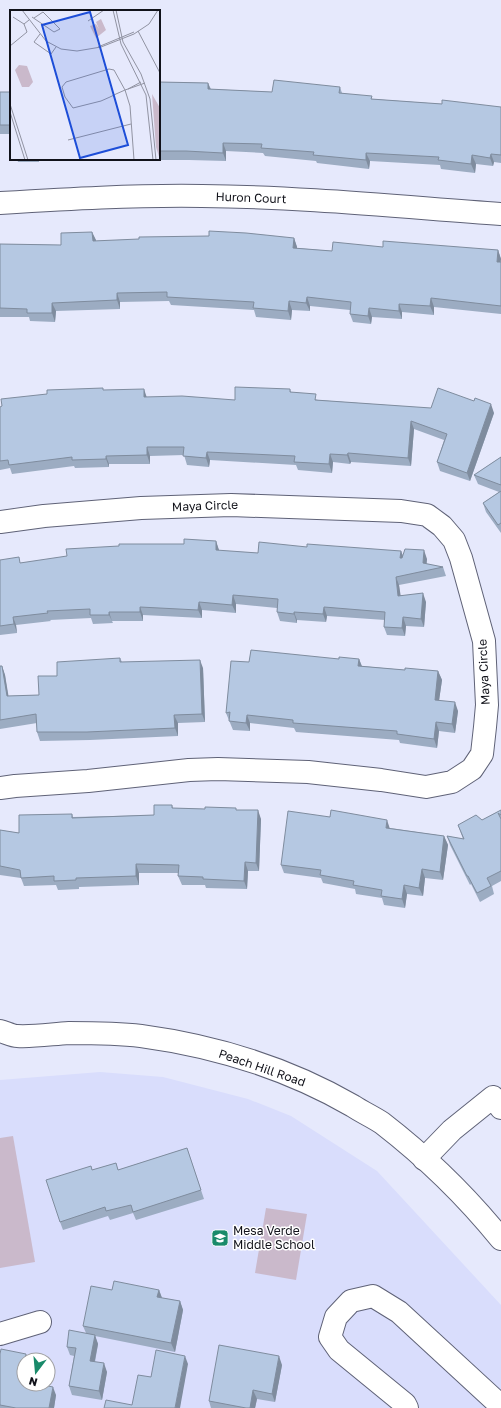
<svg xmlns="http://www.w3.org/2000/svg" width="501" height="1408" font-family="'Golos Text',sans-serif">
  <rect width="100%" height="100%" fill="#e6e9fc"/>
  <path fill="#d9ddfc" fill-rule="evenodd" d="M100,1072L163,1077L248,1099L291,1116L377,1171L501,1305V1408H0V1080ZM24,1360H48V1384H24Z"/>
  <g fill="#cab9cb">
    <polygon points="13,1136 35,1262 0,1268 0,1138"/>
    <polygon points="266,1208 307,1214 296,1280 255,1273"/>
  </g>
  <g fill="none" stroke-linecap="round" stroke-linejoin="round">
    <g stroke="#5f6277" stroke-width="24">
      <g id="minor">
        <path d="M0,203C67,199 135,195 202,196C302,197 402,207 501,214"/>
        <polyline points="0,522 44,516 141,508 231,505 401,511 427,515 442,526 454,540 461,558 484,641 487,705 485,727 482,754 472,769 452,782 426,787 381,780 308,772 218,769 189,770 88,781 15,786 0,788"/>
        <path d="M0,1031C5,1032 12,1036 17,1036C34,1037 52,1034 69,1033C93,1033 117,1033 141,1036C215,1046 289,1069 353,1106C362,1112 373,1117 382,1123C426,1157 466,1196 501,1239"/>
        <polyline points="424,1159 452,1130 493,1097 501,1108"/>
        <polyline points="0,1334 40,1322"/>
        <polyline points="407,1408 405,1404 339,1350 330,1337 336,1317 351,1301 373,1296 399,1312 501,1406"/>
      </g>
    </g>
    <use href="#minor" stroke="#fff" stroke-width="22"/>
  </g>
  <g fill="#9cacc2">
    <polygon points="159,82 208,83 211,89 272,92 340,87 342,93 373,99 442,104 501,107 501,163 494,162 493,166 476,164 475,173 441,169 440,165 370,161 369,169 317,163 316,161 265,156 263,153 226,151 226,161 189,160 131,160 130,159 159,159"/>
    <rect x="0" y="92" width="11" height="42"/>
    <polygon points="17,159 39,159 39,162 18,162"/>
    <polygon points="83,159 100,159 100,161 84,161"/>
    <polygon points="92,232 96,241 294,238 297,247 297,248 332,251 383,247 498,250 501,259 500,262 501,262 501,314 434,307 434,315 402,312 402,319 372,317 371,324 353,322 350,314 350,310 310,306 310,311 292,310 291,320 256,317 254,310 171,305 169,301 120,302 120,309 56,311 55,322 30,321 29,317 0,317 0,244 61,245"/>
    <polygon points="290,389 291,392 318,400 494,413 470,481 440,471 437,462 444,440 414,429 411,466 351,462 350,464 333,462 332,473 298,470 296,465 210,460 209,467 187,465 184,455 150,456 150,464 109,464 109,467 75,468 74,466 12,474 10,468 0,470 0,407 104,390 147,397 235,400"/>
    <polygon points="501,457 501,533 486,512 483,503 499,492 478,484 474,475"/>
    <polygon points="216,541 219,551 258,553 307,547 401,551 403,556 427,559 426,564 443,567 446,576 399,585 400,595 426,602 424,627 406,626 405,636 387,635 384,627 385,620 327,616 326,622 297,620 297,623 280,621 277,612 277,608 236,604 236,613 202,610 202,618 143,615 143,621 112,621 113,623 93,624 91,618 50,620 51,621 16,625 17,633 0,635 0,560 21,563 184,544"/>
    <polygon points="120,658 122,662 203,668 205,722 178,723 178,736 90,740 40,741 37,732 37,723 0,729 0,666 2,666 5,675 8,696 39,695 57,676"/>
    <polygon points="339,659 359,659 362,666 405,670 438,671 442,680 439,700 458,711 455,733 439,731 437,748 400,743 399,740 296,732 294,728 250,723 250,731 233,730 226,713 249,662"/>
    <polygon points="172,805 173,808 237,810 261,819 259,871 248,871 247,889 206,888 205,885 182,885 178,876 178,873 139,873 139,885 79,887 79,889 58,890 56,885 24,886 21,878 0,875 0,830 19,833 72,814 73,817 154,815"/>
    <polygon points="501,810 501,881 492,886 494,894 480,902 471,884 470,885 450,845 447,836 463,839 458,825 482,820"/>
    <polygon points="390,828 444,836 448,845 443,880 425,878 423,896 407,894 405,908 384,905 382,898 356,894 355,889 323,883 321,878 284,873 281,865"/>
    <polygon points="187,1148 204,1199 136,1220 133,1213 110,1220 108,1216 63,1230 60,1222 92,1170 116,1163 118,1170"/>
    <polygon points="112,1290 159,1290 162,1298 180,1301 183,1310 175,1352 95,1336 98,1344 95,1362 107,1372 102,1400 72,1395 69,1386 74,1356 70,1355 67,1347 86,1333 83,1326"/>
    <polygon points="0,1354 24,1384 56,1395 54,1408 0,1408"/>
    <polygon points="282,1365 275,1402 257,1399 255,1408 211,1408 209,1401"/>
  </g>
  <g fill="#7f8c9e">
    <polygon points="208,83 211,91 208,89"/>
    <polygon points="223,143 226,151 226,161 223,153"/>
    <polygon points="366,153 370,161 369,169 366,160"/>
    <polygon points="491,154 494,162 493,166 490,158"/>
    <polygon points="472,155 476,164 475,173 471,164"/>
    <polygon points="92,232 96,240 96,250 93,241"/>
    <polygon points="294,238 297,247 297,257 293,248"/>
    <polygon points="498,250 501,259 500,270 497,262"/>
    <polygon points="117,293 120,302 120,309 117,300"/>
    <polygon points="307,297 310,306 310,311 306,303"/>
    <polygon points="431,298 434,307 434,315 430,306"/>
    <polygon points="289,301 292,310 291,320 288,311"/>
    <polygon points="52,303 56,311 55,322 52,313"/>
    <polygon points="399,304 402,312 402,319 399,311"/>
    <polygon points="369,308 372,317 371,324 368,316"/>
    <polygon points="144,389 147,398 144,397"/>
    <polygon points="491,404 494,413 470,481 467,473"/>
    <polygon points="411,421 414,429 411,466 408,458"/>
    <polygon points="147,447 150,456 150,464 147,455"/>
    <polygon points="207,452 210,460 209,467 206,458"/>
    <polygon points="348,453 351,462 350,464 347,455"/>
    <polygon points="330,454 333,462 332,473 329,464"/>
    <polygon points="106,456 109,464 109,467 106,459"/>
    <polygon points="216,541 219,550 219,559 216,550"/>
    <polygon points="424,550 427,559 426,571 423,563"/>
    <polygon points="401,551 404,559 400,558"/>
    <polygon points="396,577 399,585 402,604 398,596"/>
    <polygon points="423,593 426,602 424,627 421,619"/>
    <polygon points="233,595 236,604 236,613 232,605"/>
    <polygon points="199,602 202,610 202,618 198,610"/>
    <polygon points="140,607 143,615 143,621 140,612"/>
    <polygon points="324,607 327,616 326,622 323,614"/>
    <polygon points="109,612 112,621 113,623 109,615"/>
    <polygon points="294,612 297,620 297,623 294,614"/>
    <polygon points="13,617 16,625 17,633 14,624"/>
    <polygon points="403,617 406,626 405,636 402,628"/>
    <polygon points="359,659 362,667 358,666"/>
    <polygon points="200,660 203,668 205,722 202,714"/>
    <polygon points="2,666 5,675 10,705 7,696"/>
    <polygon points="438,671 442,680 438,708 435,700"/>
    <polygon points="455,702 458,711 455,733 452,724"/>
    <polygon points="174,715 178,723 178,736 175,728"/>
    <polygon points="247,715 250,723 250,731 246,723"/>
    <polygon points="436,722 439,731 437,748 434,739"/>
    <polygon points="258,810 261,819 259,871 256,863"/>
    <polygon points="387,820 390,829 386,828"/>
    <polygon points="444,836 448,845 443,880 440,872"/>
    <polygon points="245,862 248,871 247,889 244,881"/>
    <polygon points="136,864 139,873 139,885 136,876"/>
    <polygon points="422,869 425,878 423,896 419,888"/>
    <polygon points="404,885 407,894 405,908 402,899"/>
    <polygon points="159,1290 162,1298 157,1297"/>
    <polygon points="180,1301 183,1310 175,1352 171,1343"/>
    <polygon points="95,1335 98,1344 93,1370 90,1361"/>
    <polygon points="26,1354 28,1360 25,1360"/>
    <polygon points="185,1356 188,1364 180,1408 175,1408"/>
    <polygon points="279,1356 282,1365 275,1402 272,1394"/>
    <polygon points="104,1363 107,1372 102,1400 99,1391"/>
    <polygon points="24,1364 24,1384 21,1381"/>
    <polygon points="53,1387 56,1395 54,1408 49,1408"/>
    <polygon points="253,1390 257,1399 255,1408 250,1408"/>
  </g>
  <g fill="#b5c8e2" stroke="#7f8c9e">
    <polygon points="274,80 340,87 339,93 372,96 371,99 442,104 442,100 501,107 501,155 491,154 490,158 472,155 471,164 438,160 439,157 366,153 366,160 313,155 314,152 261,148 262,144 223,143 223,153 186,151 159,151 159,82 208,83 208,89 272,92"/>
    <rect x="0" y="92" width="11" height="33"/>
    <polygon points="209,231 246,233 294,238 293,248 332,251 333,242 383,247 383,241 498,250 497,262 501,262 501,306 431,298 430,306 399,304 399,311 369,308 368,316 350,314 351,302 307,297 306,303 289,301 288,311 253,308 254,302 167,297 167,292 117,293 117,300 52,303 52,313 27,313 27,309 0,308 0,244 61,245 61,233 92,232 93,241 139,239 139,237 209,236"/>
    <polygon points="235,387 290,389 290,392 316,394 315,400 431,408 438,388 474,401 475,398 491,404 467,473 437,462 447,434 411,421 408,458 348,453 347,455 330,454 329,464 294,462 295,456 207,452 206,458 183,456 184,447 147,447 147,455 106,456 106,459 72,460 72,457 9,465 8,460 0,461 0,407 2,406 1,399 47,394 47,390 103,388 103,390 144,389 144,397 182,396 235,400"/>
    <polygon points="501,457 501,485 474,475"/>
    <polygon points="501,491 501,523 498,525 483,503"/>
    <polygon points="184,539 216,541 216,550 258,553 259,542 307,547 307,544 401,551 400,558 402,558 405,549 424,550 423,563 443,567 396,577 398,596 423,593 421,619 403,617 402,628 384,627 385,612 324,607 323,614 294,612 294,614 277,612 278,599 233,595 232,605 199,602 198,610 140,607 140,612 109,612 109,615 90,615 90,609 47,611 48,613 13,617 14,624 0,626 0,560 19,557 20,563 67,556 66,549 119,546 119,544 184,544"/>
    <polygon points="251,650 339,659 339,657 359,659 358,666 405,670 405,668 438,671 435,700 455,702 452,724 436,722 434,739 397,734 397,731 293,723 293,720 247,715 246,723 229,721 230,712 226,713 231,661 249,662"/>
    <polygon points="120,658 120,662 200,660 202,714 174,715 175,728 87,732 37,732 36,714 0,720 0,666 2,666 7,696 39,695 38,676 57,676 57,662"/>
    <polygon points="154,805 172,805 172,808 205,809 205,807 236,808 236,810 258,810 256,863 245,862 244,881 203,879 203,877 178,876 179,865 136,864 136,876 76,878 76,880 54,881 54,876 21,878 20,870 0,866 0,830 19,833 19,815 72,814 72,818 154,815"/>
    <polygon points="331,810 387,820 386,828 444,836 440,872 422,869 419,888 404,885 402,899 381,896 382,890 353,885 354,881 320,875 321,870 281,865 288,811 330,817"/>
    <polygon points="501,810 501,815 498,813 501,819 501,871 487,878 491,886 477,893 468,876 467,876 447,836 464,839 458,825 476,815 482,820"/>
    <polygon points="187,1148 201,1190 133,1212 131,1205 106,1211 105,1207 60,1222 46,1180 91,1166 92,1170 116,1163 118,1170"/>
    <polygon points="114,1281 159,1290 157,1297 180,1301 171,1343 83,1326 91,1286 112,1290"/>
    <polygon points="69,1330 95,1335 90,1361 104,1363 99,1391 69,1386 76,1348 67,1347"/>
    <polygon points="219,1345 279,1356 272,1394 253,1390 250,1408 246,1408 209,1401"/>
    <polygon points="1,1349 26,1354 25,1360 24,1360 24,1364 21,1381 24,1382 24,1384 38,1384 53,1387 49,1408 16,1408 0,1405 0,1354"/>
    <polygon points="156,1350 185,1356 175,1408 104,1408 106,1400 132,1405 138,1375 151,1377"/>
  </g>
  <defs>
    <g id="school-square" transform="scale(0.9)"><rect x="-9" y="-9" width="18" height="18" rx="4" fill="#198a6a" stroke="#fff"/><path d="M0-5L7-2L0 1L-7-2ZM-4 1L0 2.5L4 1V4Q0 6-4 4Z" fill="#fff"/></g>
  </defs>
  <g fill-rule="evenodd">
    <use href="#school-square" x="220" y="1238"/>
  </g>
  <g text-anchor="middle" stroke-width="3" stroke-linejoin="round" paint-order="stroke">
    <g font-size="12" fill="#11121a" stroke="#fff">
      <text transform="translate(251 198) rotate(2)" y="4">Huron Court</text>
      <text transform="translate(205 506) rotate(-2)" y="4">Maya Circle</text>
      <text transform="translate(484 672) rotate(-93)" y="4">Maya Circle</text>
      <text transform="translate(262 1068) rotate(19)" y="4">Peach Hill Road</text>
    </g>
    <g font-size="12" fill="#11121a" stroke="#fff" text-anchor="start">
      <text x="233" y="1235">Mesa Verde<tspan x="233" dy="14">Middle School</tspan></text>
    </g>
  </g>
  <g transform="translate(10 10)">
    <rect width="150" height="150" fill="#e6e9fc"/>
    <path d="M91,9L96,20L86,28L80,16L86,14L89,19L86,12ZM9,55L17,56L23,72L19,77H12L5,60ZM142,84L150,98V150L146,137Z" fill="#cab9cb"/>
    <path fill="none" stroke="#9193a2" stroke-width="1" d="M12,0L36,31L51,39L67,41L91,37L124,24L139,14L148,0M103,0L111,34L136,85L143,150M106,0L113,32L131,64L140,89L146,150M3,7L14,14L19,10M22,7L44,22L50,19L33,2L24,8M78,11L94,0M128,21L150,63M30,24L24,32L41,44L46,37M0,36L17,22L14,14M88,37L124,22M118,79L131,72M0,94L18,150M0,102L15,150M58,130L121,114M124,150L120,96L115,80L104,60L99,59L56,72L52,77L55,87L63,98L91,91L100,87L106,84L115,80L118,79L135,73"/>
    <path fill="#1d4ed8" fill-opacity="0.15" stroke="#1d4ed8" stroke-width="2" d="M80,2L118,135L70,148L32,15Z"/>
    <rect width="150" height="150" fill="none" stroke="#11121a" stroke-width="2"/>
  </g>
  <g transform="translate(36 1372) rotate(196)"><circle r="19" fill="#ffffff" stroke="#a0a0a3"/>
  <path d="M0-3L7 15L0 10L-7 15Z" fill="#198a6a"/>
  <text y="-6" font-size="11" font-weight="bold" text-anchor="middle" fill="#11121a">N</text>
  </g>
</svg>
